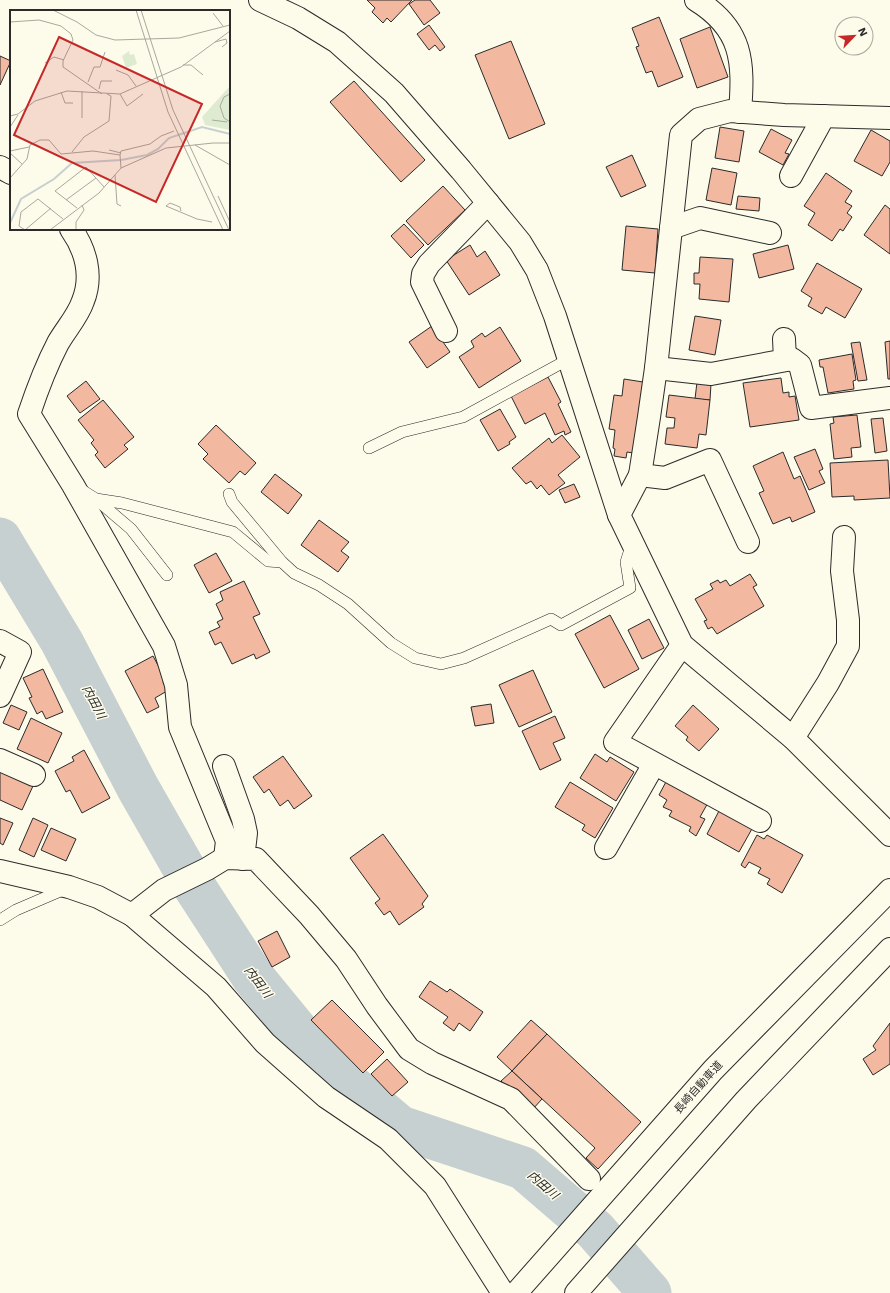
<svg xmlns="http://www.w3.org/2000/svg" width="890" height="1293" font-family="'Work Sans','Noto Sans JP',sans-serif">
  <rect width="100%" height="100%" fill="#fdfbea"/>
  <g fill="none" stroke-linecap="round" stroke-linejoin="round">
    <polyline stroke="#c7d0d0" stroke-width="43" points="0,539 62,642 138,788 194,886 253,977 322,1061 400,1127 523,1168 595,1230 650,1293"/>
  </g>
  <g fill="#f2b8a0" stroke="#2b2b2b">
    <polygon points="367,0 412,0 391,22 387,18 383,23 372,12 375,8"/>
    <polygon points="415,0 430,0 440,13 424,25 409,4"/>
    <polygon points="659,17 683,77 658,87 652,71 646,73 636,47 639,46 632,28"/>
    <polygon points="429,25 445,47 440,51 435,45 429,50 417,34"/>
    <polygon points="710,27 728,77 697,88 680,39"/>
    <polygon points="511,41 545,124 509,139 475,55"/>
    <polygon points="0,56 11,61 0,85"/>
    <polygon points="354,81 425,160 401,182 330,102"/>
    <polygon points="720,127 744,131 739,162 715,158"/>
    <polygon points="771,129 792,140 785,153 789,154 783,165 759,152"/>
    <polygon points="871,130 890,141 890,162 882,176 854,161"/>
    <polygon points="632,155 646,186 621,197 606,167"/>
    <polygon points="712,168 737,173 731,205 706,200"/>
    <polygon points="826,173 852,191 845,202 852,206 847,213 852,217 843,231 840,229 832,241 808,225 815,213 804,206"/>
    <polygon points="443,186 465,210 428,245 406,221"/>
    <polygon points="738,196 760,198 759,211 736,209"/>
    <polygon points="885,205 890,209 890,254 864,235"/>
    <polygon points="404,224 424,245 411,258 391,236"/>
    <polygon points="626,226 658,229 655,273 622,270"/>
    <polygon points="470,245 477,257 485,251 500,275 469,295 446,260"/>
    <polygon points="788,245 794,269 759,278 753,254"/>
    <polygon points="700,257 733,259 729,302 699,299 700,284 694,284 694,273 699,273"/>
    <polygon points="817,263 862,289 845,318 826,307 822,314 808,306 812,298 801,291"/>
    <polygon points="695,316 721,320 715,355 689,350"/>
    <polygon points="432,326 450,352 427,368 409,342"/>
    <polygon points="500,327 521,361 479,388 459,357 474,347 471,341 482,333 485,337"/>
    <polygon points="890,341 890,379 888,379 885,342"/>
    <polygon points="860,342 867,380 858,381 851,343"/>
    <polygon points="852,354 856,380 853,381 854,389 828,393 823,367 820,367 819,360"/>
    <polygon points="548,377 561,402 558,404 571,432 565,435 564,431 555,435 545,413 525,424 511,396"/>
    <polygon points="781,378 783,393 789,392 789,397 795,396 799,420 750,427 743,383"/>
    <polygon points="624,379 643,382 633,453 627,452 626,458 614,456 615,449 613,448 615,430 609,429 614,395 622,396"/>
    <polygon points="86,381 100,399 80,413 67,396"/>
    <polygon points="697,382 711,384 710,400 695,399"/>
    <polygon points="669,395 710,400 706,435 699,434 697,448 665,444 667,428 674,428 675,418 666,417"/>
    <polygon points="103,400 134,437 124,445 128,449 105,468 95,455 98,452 91,443 94,440 78,420"/>
    <polygon points="500,409 516,437 509,442 510,444 498,451 480,420"/>
    <polygon points="857,415 861,447 851,448 852,457 834,459 830,424 834,423 833,417"/>
    <polygon points="883,418 887,451 875,453 871,419"/>
    <polygon points="216,425 256,463 245,475 240,471 229,483 203,459 208,454 198,444"/>
    <polygon points="562,435 580,457 558,475 565,483 549,495 541,485 537,489 531,481 526,484 512,468 549,438 552,443"/>
    <polygon points="815,449 823,469 819,471 825,483 809,490 794,457"/>
    <polygon points="783,452 794,479 800,476 815,512 792,522 790,517 773,524 759,493 764,491 753,466"/>
    <polygon points="888,460 890,498 854,500 854,496 832,497 830,463"/>
    <polygon points="275,474 302,495 288,514 261,492"/>
    <polygon points="574,484 580,497 565,503 559,490"/>
    <polygon points="319,520 349,542 341,551 349,557 338,572 301,545"/>
    <polygon points="216,553 232,581 209,593 194,565"/>
    <polygon points="750,574 757,585 753,587 764,606 717,634 712,627 708,629 704,621 707,620 695,599 713,589 710,584 718,580 720,583 726,580 730,586"/>
    <polygon points="244,581 260,614 253,617 270,652 256,659 254,654 232,664 221,642 215,645 209,632 220,627 217,622 223,619 216,604 223,600 220,592"/>
    <polygon points="610,615 639,669 604,688 575,634"/>
    <polygon points="649,619 664,648 642,659 628,630"/>
    <polygon points="153,656 166,680 163,682 167,691 155,698 159,707 147,713 125,671"/>
    <polygon points="43,669 63,712 46,719 42,711 37,714 29,698 32,697 23,678"/>
    <polygon points="533,670 552,712 519,727 499,685"/>
    <polygon points="491,704 494,723 475,726 471,707"/>
    <polygon points="11,705 27,712 19,730 3,723"/>
    <polygon points="693,705 719,729 699,751 686,740 688,737 675,726"/>
    <polygon points="555,716 565,738 553,743 561,760 540,770 522,731"/>
    <polygon points="31,718 62,733 48,763 17,749"/>
    <polygon points="84,750 110,798 82,813 70,790 66,792 55,771 74,761 72,757"/>
    <polygon points="595,754 607,762 610,757 634,772 616,801 580,778"/>
    <polygon points="283,756 312,796 294,809 288,800 280,806 269,789 264,793 253,777"/>
    <polygon points="0,771 33,786 22,810 0,800"/>
    <polygon points="668,778 709,801 700,817 705,819 696,836 689,831 691,827 669,816 672,811 663,807 667,800 659,795"/>
    <polygon points="570,782 613,808 595,838 582,830 585,825 555,807"/>
    <polygon points="720,809 753,827 739,852 707,834"/>
    <polygon points="0,818 13,823 3,845 0,843"/>
    <polygon points="33,818 48,825 34,857 19,850"/>
    <polygon points="51,828 76,839 66,861 41,850"/>
    <polygon points="383,834 428,896 422,904 424,907 399,925 390,911 384,915 375,903 380,899 350,858"/>
    <polygon points="757,835 764,839 767,835 803,855 782,893 767,884 770,879 758,873 761,868 749,862 745,868 741,865"/>
    <polygon points="277,931 290,957 272,967 258,941"/>
    <polygon points="430,981 447,992 450,989 483,1012 470,1031 459,1023 454,1031 443,1023 448,1017 419,997"/>
    <polygon points="332,1000 384,1052 363,1073 311,1020"/>
    <polygon points="531,1020 547,1034 512,1071 497,1057"/>
    <polygon points="890,1023 890,1064 873,1075 863,1059 876,1050 873,1046"/>
    <polygon points="547,1034 641,1122 598,1169 586,1158 595,1148 512,1071"/>
    <polygon points="387,1059 408,1082 392,1096 371,1074"/>
    <polygon points="512,1071 542,1099 532,1110 501,1081"/>
  </g>
  <g fill="none" stroke-linecap="round" stroke-linejoin="round">
    <g stroke="#2b2b2b" stroke-width="12">
      <g id="service">
        <polyline points="369,448 402,432 463,417 569,359"/>
        <polyline points="80,489 96,499 122,503 233,532 268,561 282,562"/>
        <polyline points="229,494 232,502 282,562 294,573 319,585 348,604 391,643 415,658 441,664 464,658 551,619 561,625 630,588 626,562 632,543"/>
        <polyline points="97,500 131,529 167,575"/>
        <polyline points="0,920 16,910 65,889"/>
      </g>
    </g>
    <g stroke="#2b2b2b" stroke-width="24">
      <g id="minor">
        <path d="M696,0C743,29 744,62 740,112"/>
        <polyline points="890,118 784,115 730,111 699,119 681,135 656,368 649,417 640,475 619,515 682,645 793,738 890,835"/>
        <polyline points="0,167 11,173"/>
        <polyline points="791,176 824,116"/>
        <polyline points="671,228 700,218 770,233"/>
        <path d="M71,229C86,250 93,276 83,301C78,316 66,329 58,343C46,366 37,390 29,414L73,485L164,646L176,685L180,727L227,841L225,858"/>
        <polyline points="446,331 422,282 423,274 429,264 488,203"/>
        <polyline points="784,339 785,360"/>
        <polyline points="656,368 711,374 792,359 800,365 811,408 890,398"/>
        <polyline points="640,475 665,478 710,460 748,542"/>
        <polyline points="0,641 20,652 0,696"/>
        <polyline points="682,645 615,742 760,821"/>
        <polyline points="793,738 828,683 848,646 848,620 842,571 844,537"/>
        <polyline points="0,760 34,775"/>
        <polyline points="224,766 243,819 246,833 243,859"/>
        <polyline points="606,848 654,764"/>
        <polyline points="503,1293 435,1186 388,1139 326,1097 265,1043 216,987 132,915 164,890 207,869 225,858 256,859 309,915 346,959 377,1006 409,1049 432,1063 511,1099 589,1179"/>
      </g>
    </g>
    <g stroke="#2b2b2b" stroke-width="24">
      <g id="tertiary">
        <polyline points="260,0 298,18 337,42 394,93 461,170 520,242 537,270 555,316 619,515"/>
        <polyline points="0,871 69,887 98,897 132,915"/>
      </g>
    </g>
    <g stroke="#2b2b2b" stroke-width="24">
      <g id="motorway">
        <polyline points="516,1293 713,1070 890,890"/>
        <polyline points="576,1293 746,1100 890,949"/>
      </g>
    </g>
    <use href="#service" stroke="#fdfbea" stroke-width="11"/>
    <use href="#minor" stroke="#fdfbea" stroke-width="22"/>
    <use href="#tertiary" stroke="#fdfbea" stroke-width="22"/>
    <use href="#motorway" stroke="#fdfbea" stroke-width="22"/>
  </g>
  <g text-anchor="middle" stroke-width="3" stroke-linejoin="round" paint-order="stroke">
    <g font-size="11" fill="#2b2b2b" stroke="#fdfbea">
      <text transform="translate(698 1087) rotate(-48)" y="4">長崎自動車道</text>
    </g>
    <g font-size="12" font-style="italic" fill="#2b2b2b" stroke="#fdfbea">
      <text transform="translate(94 702) rotate(62)" y="4">内田川</text>
      <text transform="translate(258 982) rotate(53)" y="4">内田川</text>
      <text transform="translate(543 1185) rotate(41)" y="4">内田川</text>
    </g>
  </g>
  <g transform="translate(10 10)">
    <rect width="220" height="220" fill="#fdfbea"/>
    <path d="M119,41L120,45L124,44L127,54L116,58L112,46ZM220,76V120L195,115L192,107Z" fill="#deebd1"/>
    <path fill="none" stroke="#c7d0d0" stroke-width="2" d="M0,213L11,189L44,169L62,153L111,150L137,145L148,139L159,128L192,117L220,124"/>
    <path fill="none" stroke="#a9a89e" stroke-width="1" d="M43,0L67,12L86,25L105,30L169,28L220,15M126,0L158,102L213,220M131,0L163,100L219,220M203,3L213,16M0,12L29,10L51,16L61,24L63,30L53,51V57L92,84M205,32L216,29L217,33L212,37M35,53L44,47L54,50M173,55H181L193,65M106,60L118,65L126,76M78,72L84,57H90L95,42M89,79L91,71H102M51,82L55,93H63M110,84L117,96L133,84M220,84L214,87L210,96L214,108L220,112M0,106L8,104L25,91L57,81L110,84L171,57L220,21M72,108V81M202,110L217,112M0,117L8,105M185,135L220,155M99,140L111,143M0,141L19,137M62,142L74,127L99,111L101,86L97,84M0,143L12,154M110,145L111,141L140,134L151,126L164,121M110,145L111,158M105,165L107,194L111,196M0,168L17,149L20,135L30,130H39L51,144L83,141L110,145M208,186L220,212M56,190L86,168M67,198L45,181L76,157L94,177M171,201L170,197L160,193L156,196L187,209L202,212M15,220L9,216L11,202L28,189L53,209M15,220L41,198M40,220L89,183L111,158L156,138L203,133H220M66,220V212L74,200L72,195"/>
    <path fill="#c62828" fill-opacity="0.15" stroke="#c62828" stroke-width="2" d="M49,27L192,94L146,192L4,125Z"/>
    <rect width="220" height="220" fill="none" stroke="#2b2b2b" stroke-width="2"/>
  </g>
  <g transform="translate(854 36) rotate(65)"><circle r="19" fill="#fdfbea" stroke="#a9a89e"/>
  <path d="M0-3L7 15L0 10L-7 15Z" fill="#c62828"/>
  <text y="-6" font-size="11" font-weight="bold" text-anchor="middle" fill="#2b2b2b">N</text>
  </g>
</svg>
